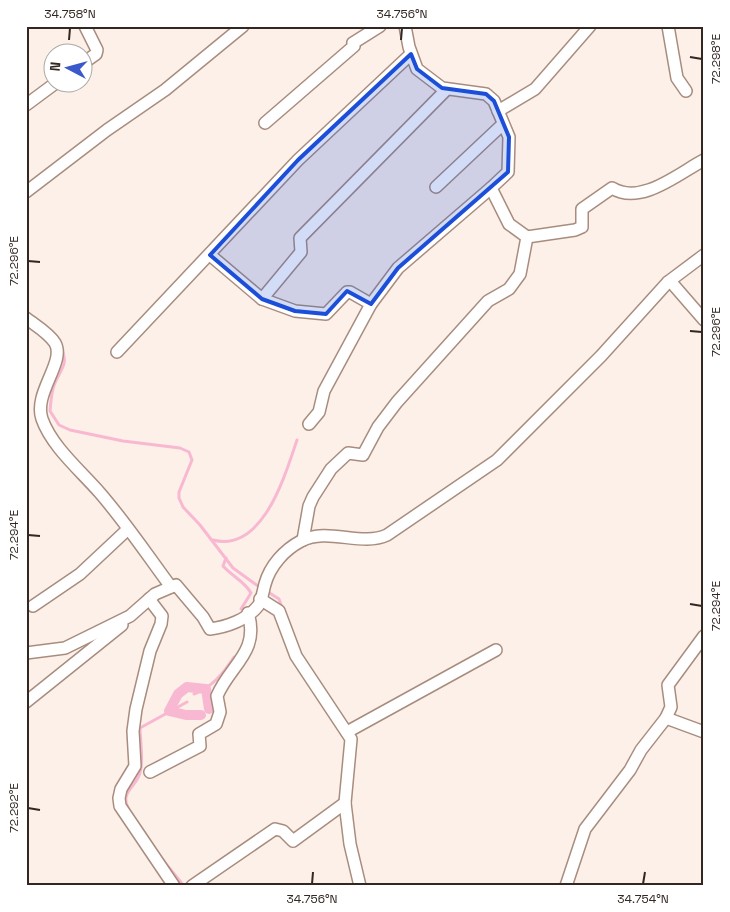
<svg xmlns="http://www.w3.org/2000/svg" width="730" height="912" font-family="'Space Grotesk',sans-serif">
  <rect width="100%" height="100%" fill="#fcf0e9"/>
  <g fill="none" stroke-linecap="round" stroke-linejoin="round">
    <g stroke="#f9b8d1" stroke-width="3">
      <path d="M61,347C69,365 61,368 55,383C51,391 51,402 50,411L59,425L70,430L123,441L180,448L189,452L192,460L179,492V498L183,507L200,525L233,568L258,586"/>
      <path d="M213,540C263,553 285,475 297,440"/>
      <path d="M226,558L223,566C232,576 245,582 251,593L241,609"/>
      <polyline points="268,592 279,599 282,608"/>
      <path d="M194,694C212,687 223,674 234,657"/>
      <path d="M128,808C120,792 136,787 140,773C144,760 140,741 140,728L187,702"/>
      <polyline points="162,859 184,886"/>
    </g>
    <polyline stroke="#f9b8d1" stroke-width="10" points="201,715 186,715 169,711 178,694 187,687 206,689 209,709"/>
    <g stroke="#a88d7e" stroke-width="14">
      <g id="street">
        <polyline points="668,26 677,78 686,91"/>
        <polyline points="82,64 96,54 97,50 85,26"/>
        <polyline points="26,105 57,82"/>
        <polyline points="498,111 535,89 590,26"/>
        <polyline points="265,123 354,46 353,43 380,26"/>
        <polyline points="436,187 503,124"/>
        <polyline points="26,192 107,130 165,90 243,26"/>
        <path d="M527,237L575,230L582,227V209L612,188C641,206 679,173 704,160"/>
        <polyline points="210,255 262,299 295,311 326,314 347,292 350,292 371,304"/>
        <polyline points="668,282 671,282 704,320"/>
        <polyline points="262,299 301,252 300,238 447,89"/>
        <path d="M26,318C35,325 49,333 55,343C66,362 33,393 42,419C52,447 81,471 100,493C126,523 148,556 171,587"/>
        <polyline points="117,352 298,160 411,54"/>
        <polyline points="309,424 319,412 324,391 371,304 398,268 491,188"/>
        <polyline points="303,540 309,506 313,497 331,469 348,453 363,455 378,427 397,402 488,301 509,289 520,274 527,237 509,224 491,188 508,172 509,137 494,101 486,94 442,88 417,69 409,47 405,26"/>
        <polyline points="149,599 162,616 161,624 150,651 136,709 133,731 135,766 121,789 119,798 120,806 174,886"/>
        <polyline points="260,599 279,611 296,656 351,739 345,803 350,844 360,886"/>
        <polyline points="33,606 80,574 128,529"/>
        <path d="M26,653L65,648L130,616L155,594L176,585L203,617L210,629C226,627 247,620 258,606C262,601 263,591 265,584C270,566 284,550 301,541C328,527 361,547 387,535L497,460L601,356L668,282L704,255"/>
        <polyline points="26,702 122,625"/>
        <polyline points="666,718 671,707 668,685 704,636"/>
        <polyline points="347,732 496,650"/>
        <path d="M150,772L200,746L199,734L216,724L220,712L217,696C230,665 260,652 248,613"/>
        <polyline points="192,886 275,829 283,831 293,841 345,803"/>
        <polyline points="566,886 585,829 630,770 641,750 666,718 704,732"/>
      </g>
    </g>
    <use href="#street" stroke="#fff" stroke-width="11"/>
  </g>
  <path fill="#1d4ed8" fill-opacity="0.2" stroke="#1d4ed8" stroke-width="4" stroke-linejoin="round" d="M411,54L417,69L442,88L486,94L494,101L509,137L508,172L398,268L371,304L347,291L326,314L295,311L262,299L210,255L298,160Z"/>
  <path fill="none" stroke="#322721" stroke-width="2" d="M69,40L70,28M401,40L402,28M690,57L702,59M28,261L40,262M690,331L702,332M28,535L40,536M690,604L702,606M28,808L40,810M312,884L313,872M643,884L645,872"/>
  <rect width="730" height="912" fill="none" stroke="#ffffff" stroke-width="55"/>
  <g transform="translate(68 68) rotate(276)"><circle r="24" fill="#ffffff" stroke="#ada9a6"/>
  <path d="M0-4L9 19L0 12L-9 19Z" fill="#3b59cb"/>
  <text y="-8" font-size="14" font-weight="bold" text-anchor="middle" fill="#322721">N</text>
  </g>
  <rect x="28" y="28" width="674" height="856" fill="none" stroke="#322721" stroke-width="2"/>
  <g font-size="12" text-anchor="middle" fill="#322721">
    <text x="70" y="18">34.758°N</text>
    <text x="402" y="18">34.756°N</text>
    <text transform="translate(716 59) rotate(-90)" y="4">72.298°E</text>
    <text transform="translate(14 261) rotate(-90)" y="4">72.296°E</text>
    <text transform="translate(716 332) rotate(-90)" y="4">72.296°E</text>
    <text transform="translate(14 535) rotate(-90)" y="4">72.294°E</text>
    <text transform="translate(716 606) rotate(-90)" y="4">72.294°E</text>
    <text transform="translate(14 808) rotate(-90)" y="4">72.292°E</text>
    <text x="312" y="903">34.756°N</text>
    <text x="643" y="903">34.754°N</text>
  </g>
</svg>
